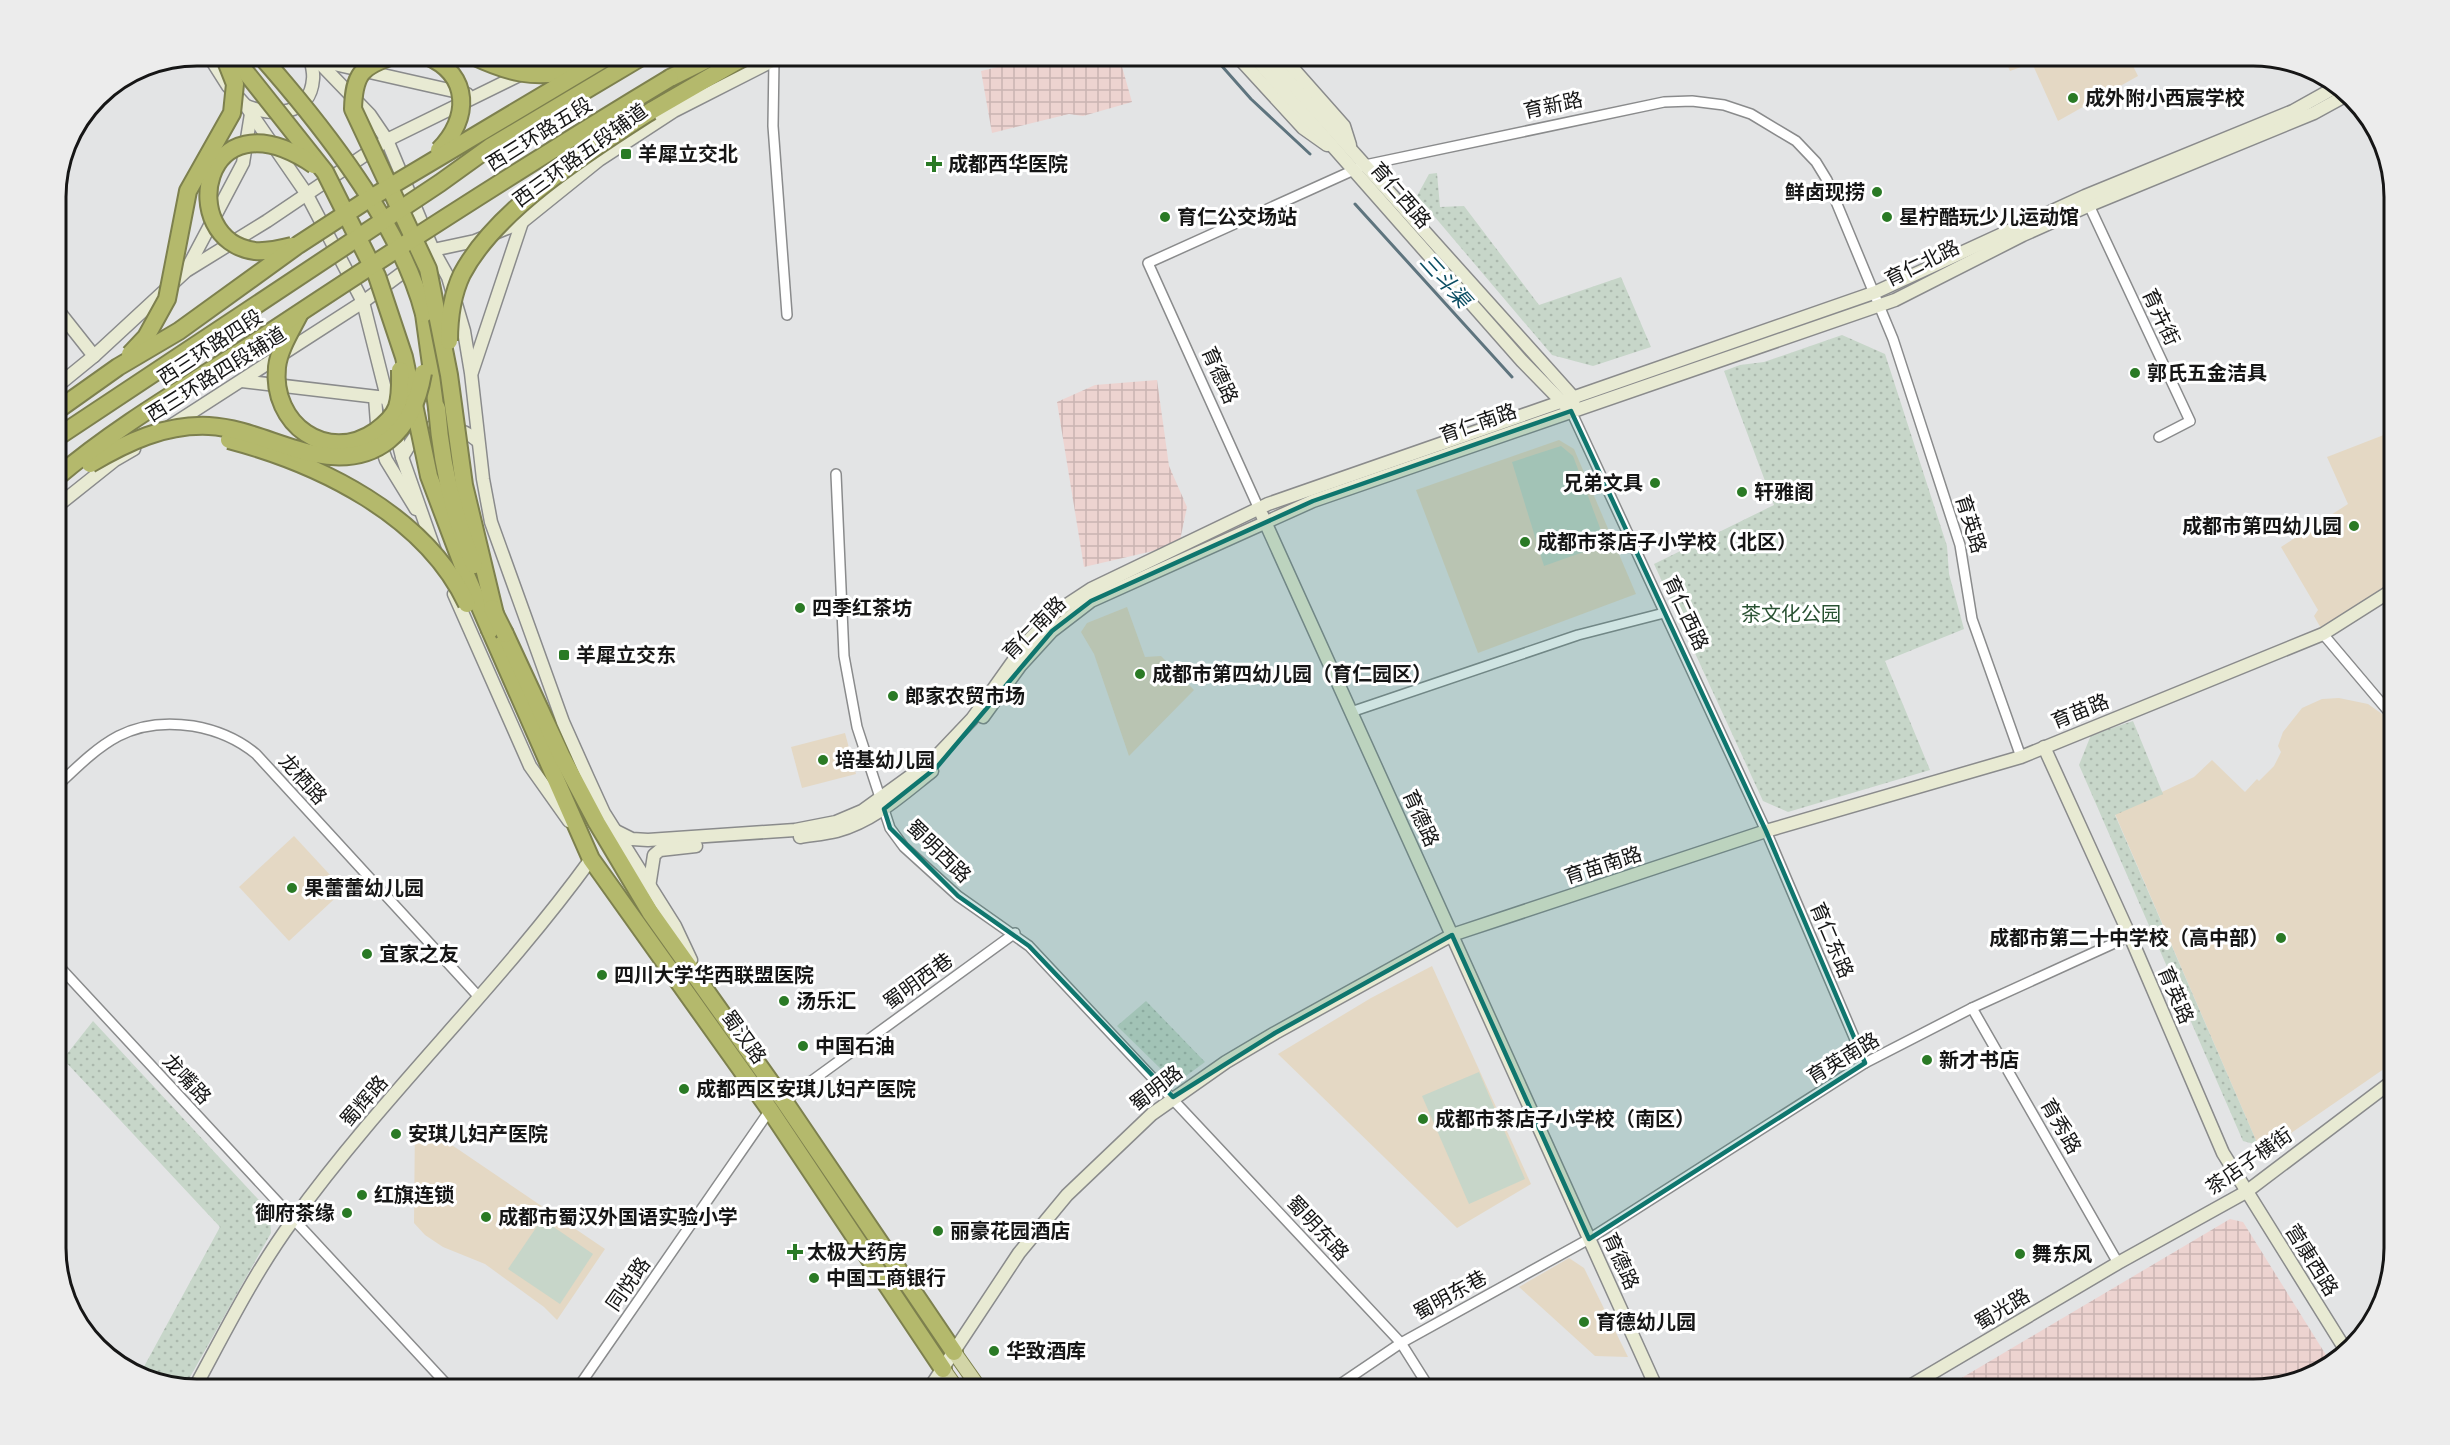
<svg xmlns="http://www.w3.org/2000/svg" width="2450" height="1445" font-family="Barlow,'Noto Sans SC',sans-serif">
  <defs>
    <pattern id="industrial-grid" width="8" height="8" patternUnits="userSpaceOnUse" patternTransform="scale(1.5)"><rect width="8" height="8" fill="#edd3d0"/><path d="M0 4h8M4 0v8" fill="none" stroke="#cab4b2"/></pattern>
    <pattern id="park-dots" width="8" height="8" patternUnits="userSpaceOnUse" patternTransform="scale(1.5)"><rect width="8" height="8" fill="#c7d6c9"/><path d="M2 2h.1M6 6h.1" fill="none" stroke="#aab7ac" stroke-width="1.8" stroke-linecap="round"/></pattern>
  </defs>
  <rect width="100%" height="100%" fill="#e3e4e5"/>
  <g fill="url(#industrial-grid)">
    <polygon points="1043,56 1119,56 1132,102 1083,116 1069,114 992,133 981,71"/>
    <polygon points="1157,380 1169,466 1187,507 1179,545 1084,567 1057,402 1095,385"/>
    <polygon points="2230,1219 2243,1222 2331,1363 2324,1370 2253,1389 1943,1389"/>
  </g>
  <g fill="#e4d8c4">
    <polygon points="2003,56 2128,56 2138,76 2058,121 2032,63 2010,71"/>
    <polygon points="2394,431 2394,582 2322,630 2314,616 2318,610 2281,547 2348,504 2327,457"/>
    <polygon points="1559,440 1574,449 1636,594 1478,653 1416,490"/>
    <polygon points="1127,607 1145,657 1161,656 1194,690 1129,756 1094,654 1081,632 1087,623"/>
    <polygon points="2339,698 2368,704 2385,716 2394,729 2394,1062 2268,1149 2258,1145 2115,814 2194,777 2212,760 2245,792 2257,779 2259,781 2274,766 2281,752 2278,746 2283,732 2302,708 2322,699"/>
    <polygon points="845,733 856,774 802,788 791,747"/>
    <polygon points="294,836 344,890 289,941 239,887"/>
    <polygon points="1432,966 1531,1184 1457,1228 1278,1054 1371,998"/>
    <polygon points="415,1120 605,1249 557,1320 544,1307 485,1264 443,1247 425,1235 414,1223"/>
    <polygon points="1569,1258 1584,1268 1628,1357 1595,1356 1519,1287"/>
  </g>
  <g fill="url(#park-dots)">
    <polygon points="1437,173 1440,207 1464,206 1539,305 1621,277 1651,347 1593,366 1552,355 1417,196 1429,174"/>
    <polygon points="1842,335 1885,354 1947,546 1949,574 1964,629 1885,661 1930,770 1788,812 1763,801 1654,564 1774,505 1724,371 1740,365 1764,362"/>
    <polygon points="2133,721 2163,794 2115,815 2258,1145 2243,1141 2079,765 2091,735"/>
    <polygon points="1146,1001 1205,1062 1186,1076 1166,1074 1117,1026"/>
    <polygon points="93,1021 270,1212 271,1233 185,1386 140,1374 220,1227 63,1059"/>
  </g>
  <g fill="#c7d6c9">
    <polygon points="1561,446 1573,456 1606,544 1544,566 1512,462"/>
    <polygon points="1479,1072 1525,1179 1469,1204 1422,1096"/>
    <polygon points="542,1219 593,1254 560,1304 508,1269"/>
  </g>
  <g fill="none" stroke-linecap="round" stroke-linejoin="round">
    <g stroke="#5e747e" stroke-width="3">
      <polyline points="1213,56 1251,99 1310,154"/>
      <polyline points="1355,204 1512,377"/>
    </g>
    <g stroke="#8a8b8c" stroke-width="12">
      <g id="street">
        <polyline points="774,59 773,126 787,315"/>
        <polyline points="2087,201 2190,421 2159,437"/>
        <polyline points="1571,411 1766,831 1865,1063"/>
        <polyline points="836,474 844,656 857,727 890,828 904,847 958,896 1029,946 1401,1343 1430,1389"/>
        <polyline points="1259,509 1148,263 1365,165 1664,102 1692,101 1724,105 1751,114 1796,141 1816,162 1827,180 1893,339 1960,545 1972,619 2021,757"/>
        <polyline points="2323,634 2394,718"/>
        <polyline points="1351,712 1578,635 1664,613"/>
        <path d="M56,787C100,745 128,716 193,726C216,730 238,739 256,754L478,996"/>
        <polyline points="56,963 451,1389"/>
        <polyline points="1972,1008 2118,1263"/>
        <polyline points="784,1101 1015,933"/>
        <polyline points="577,1389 770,1110"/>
        <polyline points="1333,1389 1401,1343 1589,1239 1865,1063 1972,1008 2130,936"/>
      </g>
    </g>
    <g stroke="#8a8b8c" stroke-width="15">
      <g id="secondary">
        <polyline points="209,56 228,86 246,106 306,193 363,302 402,457 435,551"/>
        <polyline points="313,56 370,115 387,140 433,250 448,277 464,331 471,373 483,479 491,522 563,722 588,778 604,813 675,926 691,960"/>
        <polyline points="318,56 334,64 467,94"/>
        <polyline points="1237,56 1303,128 1327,145"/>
        <polyline points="1253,56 1522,361 1566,406"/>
        <polyline points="1267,56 1574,398 1573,404"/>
        <polyline points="1282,56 1344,126 1350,145"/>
        <path d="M246,106C273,116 310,117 313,79C314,72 311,63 310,56"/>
        <polyline points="187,269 243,163 251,114"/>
        <polyline points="56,308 94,356"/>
        <polyline points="472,372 522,222"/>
        <polyline points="242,381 386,398"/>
        <polyline points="56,387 94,356 186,271 267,221 387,140 558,56"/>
        <polyline points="375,397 378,437 386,460 416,509"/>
        <polyline points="169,427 363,302 433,250 475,241 522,222 599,160 674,111 782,56"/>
        <path d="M402,457C407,450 412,438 419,433C438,421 462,428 478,441"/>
        <polyline points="56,507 115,460 134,449"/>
        <polyline points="1262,515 1657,1389"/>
        <polyline points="454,594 530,766 569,821"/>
        <polyline points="983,717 1020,666 1052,631 1091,601 1313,501 1895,300 2023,235 2090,205 2314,113 2345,96"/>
        <polyline points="2044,747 2130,936 2223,1153 2345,1349"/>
        <polyline points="614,830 632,839 648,840 795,830 836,822 862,811 934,759 972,719 1026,643 1056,612 1091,589 1268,504 1876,292 2085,196 2293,111 2336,87"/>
        <path d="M800,837C812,835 825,834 837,831C874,821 903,794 932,771"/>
        <polyline points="649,887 654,855 660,850 696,846"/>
        <path d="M194,1389C225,1332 254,1273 293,1220C384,1094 499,986 591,859"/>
        <polyline points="929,1389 1019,1253 1067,1195 1152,1114 1226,1062 1275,1033 1452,935 1766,831 2021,757 2323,634 2394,589"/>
        <polyline points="1905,1389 2118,1263 2246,1192 2394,1080"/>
      </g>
    </g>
    <g stroke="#7d804e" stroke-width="16">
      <g id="primary">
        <polyline points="954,1352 980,1389"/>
        <polyline points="943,1369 957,1389"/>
      </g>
    </g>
    <g stroke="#7d804e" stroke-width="20">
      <g id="highway">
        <polyline points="670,78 714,56"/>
        <polyline points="651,111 746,56"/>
        <polyline points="424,314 437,408"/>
        <polyline points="490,630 591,859 770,1110 943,1369"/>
        <polyline points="505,634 562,757 597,823 650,912 784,1101 954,1352"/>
      </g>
    </g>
    <use href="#street" stroke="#fff" stroke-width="9"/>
    <use href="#secondary" stroke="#e8ead3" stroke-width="12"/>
    <use href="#primary" stroke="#d2d5a7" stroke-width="14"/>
    <use href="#highway" stroke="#b4b96c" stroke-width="16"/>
    <g stroke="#7d804e" stroke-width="20" stroke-linecap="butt">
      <g id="highway-bridge">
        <polyline points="233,56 325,172 377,276 404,357 429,476 467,577 490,630"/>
        <path d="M261,56C321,124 401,224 424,314"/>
        <polyline points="290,56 320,56"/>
        <path d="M393,56C361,66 354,75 353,109L428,269L449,375L464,485L495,614"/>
        <path d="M427,56C471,75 470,119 439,150"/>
        <path d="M473,56C507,72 535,80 573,70"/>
        <path d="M292,246C280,249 268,252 255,251C175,241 200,88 314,165"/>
        <path d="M300,313C292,329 279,349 277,367C271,424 327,465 376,431C384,425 394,416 397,407C401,395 400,383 400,370"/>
        <path d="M449,341C449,319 452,295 462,274C496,209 590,150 651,111"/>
        <polyline points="130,354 146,337 167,299 188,191 232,113 235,84 224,56"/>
        <path d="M437,408C441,461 453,515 474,565"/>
        <polyline points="56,411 118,367 179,331 298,245 364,202 609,56"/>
        <polyline points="56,438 440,183 490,147 643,56"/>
        <path d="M229,440C320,464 425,515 467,604"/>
        <path d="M90,464C127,442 165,424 209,426C246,428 280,447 315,454C377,466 413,432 423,373"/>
        <path d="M56,478C119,424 194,382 263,337C397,248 532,161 670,78"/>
        <polyline points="492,608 505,634"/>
      </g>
    </g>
    <use href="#highway-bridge" stroke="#b4b96c" stroke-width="16"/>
  </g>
  <path fill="#0f766e" fill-opacity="0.2" stroke="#0f766e" stroke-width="4.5" stroke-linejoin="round" d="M1571,411L1766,831L1865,1063L1589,1239L1452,935L1275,1033L1173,1097L1029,946L958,896L890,828L884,809L937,767L1052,631L1091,601L1313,501Z"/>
  <g fill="#2a7a25" stroke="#fff" stroke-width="2">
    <circle cx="2073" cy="98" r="6"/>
    <rect x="620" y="148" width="12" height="12" rx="3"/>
    <path d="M931 155h6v6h6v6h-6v6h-6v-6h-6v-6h6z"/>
    <circle cx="1877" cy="192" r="6"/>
    <circle cx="1165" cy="217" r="6"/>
    <circle cx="1887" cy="217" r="6"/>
    <circle cx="2135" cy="373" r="6"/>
    <circle cx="1655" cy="483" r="6"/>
    <circle cx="1742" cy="492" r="6"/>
    <circle cx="2354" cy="526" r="6"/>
    <circle cx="1525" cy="542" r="6"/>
    <circle cx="800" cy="608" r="6"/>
    <rect x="558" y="649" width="12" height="12" rx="3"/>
    <circle cx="1140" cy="674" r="6"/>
    <circle cx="893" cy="696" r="6"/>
    <circle cx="823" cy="760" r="6"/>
    <circle cx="292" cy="888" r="6"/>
    <circle cx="2281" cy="938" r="6"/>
    <circle cx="367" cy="954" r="6"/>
    <circle cx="602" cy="975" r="6"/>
    <circle cx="784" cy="1001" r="6"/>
    <circle cx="803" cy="1046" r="6"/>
    <circle cx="1927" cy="1060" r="6"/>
    <circle cx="684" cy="1089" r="6"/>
    <circle cx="1423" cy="1119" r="6"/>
    <circle cx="396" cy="1134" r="6"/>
    <circle cx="362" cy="1195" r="6"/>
    <circle cx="347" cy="1213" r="6"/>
    <circle cx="486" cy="1217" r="6"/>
    <circle cx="938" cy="1231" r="6"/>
    <path d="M792 1243h6v6h6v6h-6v6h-6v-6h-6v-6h6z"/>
    <circle cx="2020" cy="1254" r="6"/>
    <circle cx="814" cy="1278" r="6"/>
    <circle cx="1584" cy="1322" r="6"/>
    <circle cx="994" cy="1351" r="6"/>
  </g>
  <g text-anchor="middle" stroke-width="6" stroke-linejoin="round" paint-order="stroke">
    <g font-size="20" font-weight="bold" fill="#161616" stroke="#fff" text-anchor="start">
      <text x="2085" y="105">成外附小西宸学校</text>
      <text x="638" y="161">羊犀立交北</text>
      <text x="948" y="171">成都西华医院</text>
      <text x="1865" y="199" text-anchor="end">鲜卤现捞</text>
      <text x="1177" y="224">育仁公交场站</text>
      <text x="1899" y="224">星柠酷玩少儿运动馆</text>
      <text x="2147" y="380">郭氏五金洁具</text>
      <text x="1643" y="490" text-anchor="end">兄弟文具</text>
      <text x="1754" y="499">轩雅阁</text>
      <text x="2342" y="533" text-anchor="end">成都市第四幼儿园</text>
      <text x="1537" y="549">成都市茶店子小学校（北区）</text>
      <text x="812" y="615">四季红茶坊</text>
      <text x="576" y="662">羊犀立交东</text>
      <text x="1152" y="681">成都市第四幼儿园（育仁园区）</text>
      <text x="905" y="703">郎家农贸市场</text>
      <text x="835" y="767">培基幼儿园</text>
      <text x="304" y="895">果蕾蕾幼儿园</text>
      <text x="2269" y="945" text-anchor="end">成都市第二十中学校（高中部）</text>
      <text x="379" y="961">宜家之友</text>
      <text x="614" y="982">四川大学华西联盟医院</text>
      <text x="796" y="1008">汤乐汇</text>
      <text x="815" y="1053">中国石油</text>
      <text x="1939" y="1067">新才书店</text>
      <text x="696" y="1096">成都西区安琪儿妇产医院</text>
      <text x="1435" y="1126">成都市茶店子小学校（南区）</text>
      <text x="408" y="1141">安琪儿妇产医院</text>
      <text x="374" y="1202">红旗连锁</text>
      <text x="335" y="1220" text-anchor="end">御府茶缘</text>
      <text x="498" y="1224">成都市蜀汉外国语实验小学</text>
      <text x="950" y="1238">丽豪花园酒店</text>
      <text x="807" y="1259">太极大药房</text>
      <text x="2032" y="1261">舞东风</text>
      <text x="826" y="1285">中国工商银行</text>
      <text x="1596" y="1329">育德幼儿园</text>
      <text x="1006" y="1358">华致酒库</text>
    </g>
    <g font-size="20" fill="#161616" stroke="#fff">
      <text transform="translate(1553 105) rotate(-12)" y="7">育新路</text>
      <text transform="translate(539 134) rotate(-32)" y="7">西三环路五段</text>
      <text transform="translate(580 155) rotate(-36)" y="7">西三环路五段辅道</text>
      <text transform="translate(1401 195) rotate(49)" y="7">育仁西路</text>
      <text transform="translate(1922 263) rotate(-26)" y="7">育仁北路</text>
      <text transform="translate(2161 317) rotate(65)" y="7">育卉街</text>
      <text transform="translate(210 347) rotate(-33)" y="7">西三环路四段</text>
      <text transform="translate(216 374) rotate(-32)" y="7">西三环路四段辅道</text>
      <text transform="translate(1220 375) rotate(66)" y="7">育德路</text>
      <text transform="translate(1478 423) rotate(-19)" y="7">育仁南路</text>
      <text transform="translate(1971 524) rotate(73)" y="7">育英路</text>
      <text transform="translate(1686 613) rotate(65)" y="7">育仁西路</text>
      <text transform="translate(1034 628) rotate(-45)" y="7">育仁南路</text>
      <text transform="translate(2080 711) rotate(-22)" y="7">育苗路</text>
      <text transform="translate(303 779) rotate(48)" y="7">龙栖路</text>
      <text transform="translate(1421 818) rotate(66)" y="7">育德路</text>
      <text transform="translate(939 851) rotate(44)" y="7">蜀明西路</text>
      <text transform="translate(1603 865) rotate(-18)" y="7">育苗南路</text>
      <text transform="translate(1832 940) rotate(67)" y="7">育仁东路</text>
      <text transform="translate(918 981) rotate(-36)" y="7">蜀明西巷</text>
      <text transform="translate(2176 995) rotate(67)" y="7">育英路</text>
      <text transform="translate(744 1037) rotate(54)" y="7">蜀汉路</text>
      <text transform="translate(1843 1058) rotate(-31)" y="7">育英南路</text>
      <text transform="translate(187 1079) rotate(47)" y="7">龙嘴路</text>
      <text transform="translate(1156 1088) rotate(-38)" y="7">蜀明路</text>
      <text transform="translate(364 1101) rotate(-49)" y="7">蜀辉路</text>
      <text transform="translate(2061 1126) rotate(60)" y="7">育秀路</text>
      <text transform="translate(2249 1161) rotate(-35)" y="7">茶店子横街</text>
      <text transform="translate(1318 1228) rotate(47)" y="7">蜀明东路</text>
      <text transform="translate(2312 1260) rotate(58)" y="7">营康西路</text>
      <text transform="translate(1621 1261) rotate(66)" y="7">育德路</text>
      <text transform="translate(628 1284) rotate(-55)" y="7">同悦路</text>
      <text transform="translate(1450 1295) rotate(-29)" y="7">蜀明东巷</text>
      <text transform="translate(2002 1309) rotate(-31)" y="7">蜀光路</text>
    </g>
    <g font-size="20" fill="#295132" stroke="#fff">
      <text x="1791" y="621">茶文化公园</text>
    </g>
    <g font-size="21" font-style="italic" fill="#0c4e63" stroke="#fff">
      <text transform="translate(1445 281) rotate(48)" y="7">三斗渠</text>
    </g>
  </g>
  <path d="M0 0H2450V1445H0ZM197 66H2253A131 131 0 0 1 2384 197V1248A131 131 0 0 1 2253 1379H197A131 131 0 0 1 66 1248V197A131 131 0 0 1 197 66Z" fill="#ececec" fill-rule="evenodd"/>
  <path fill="none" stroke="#161616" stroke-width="3" d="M197 66H2253A131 131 0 0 1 2384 197V1248A131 131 0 0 1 2253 1379H197A131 131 0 0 1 66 1248V197A131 131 0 0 1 197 66Z"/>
</svg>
